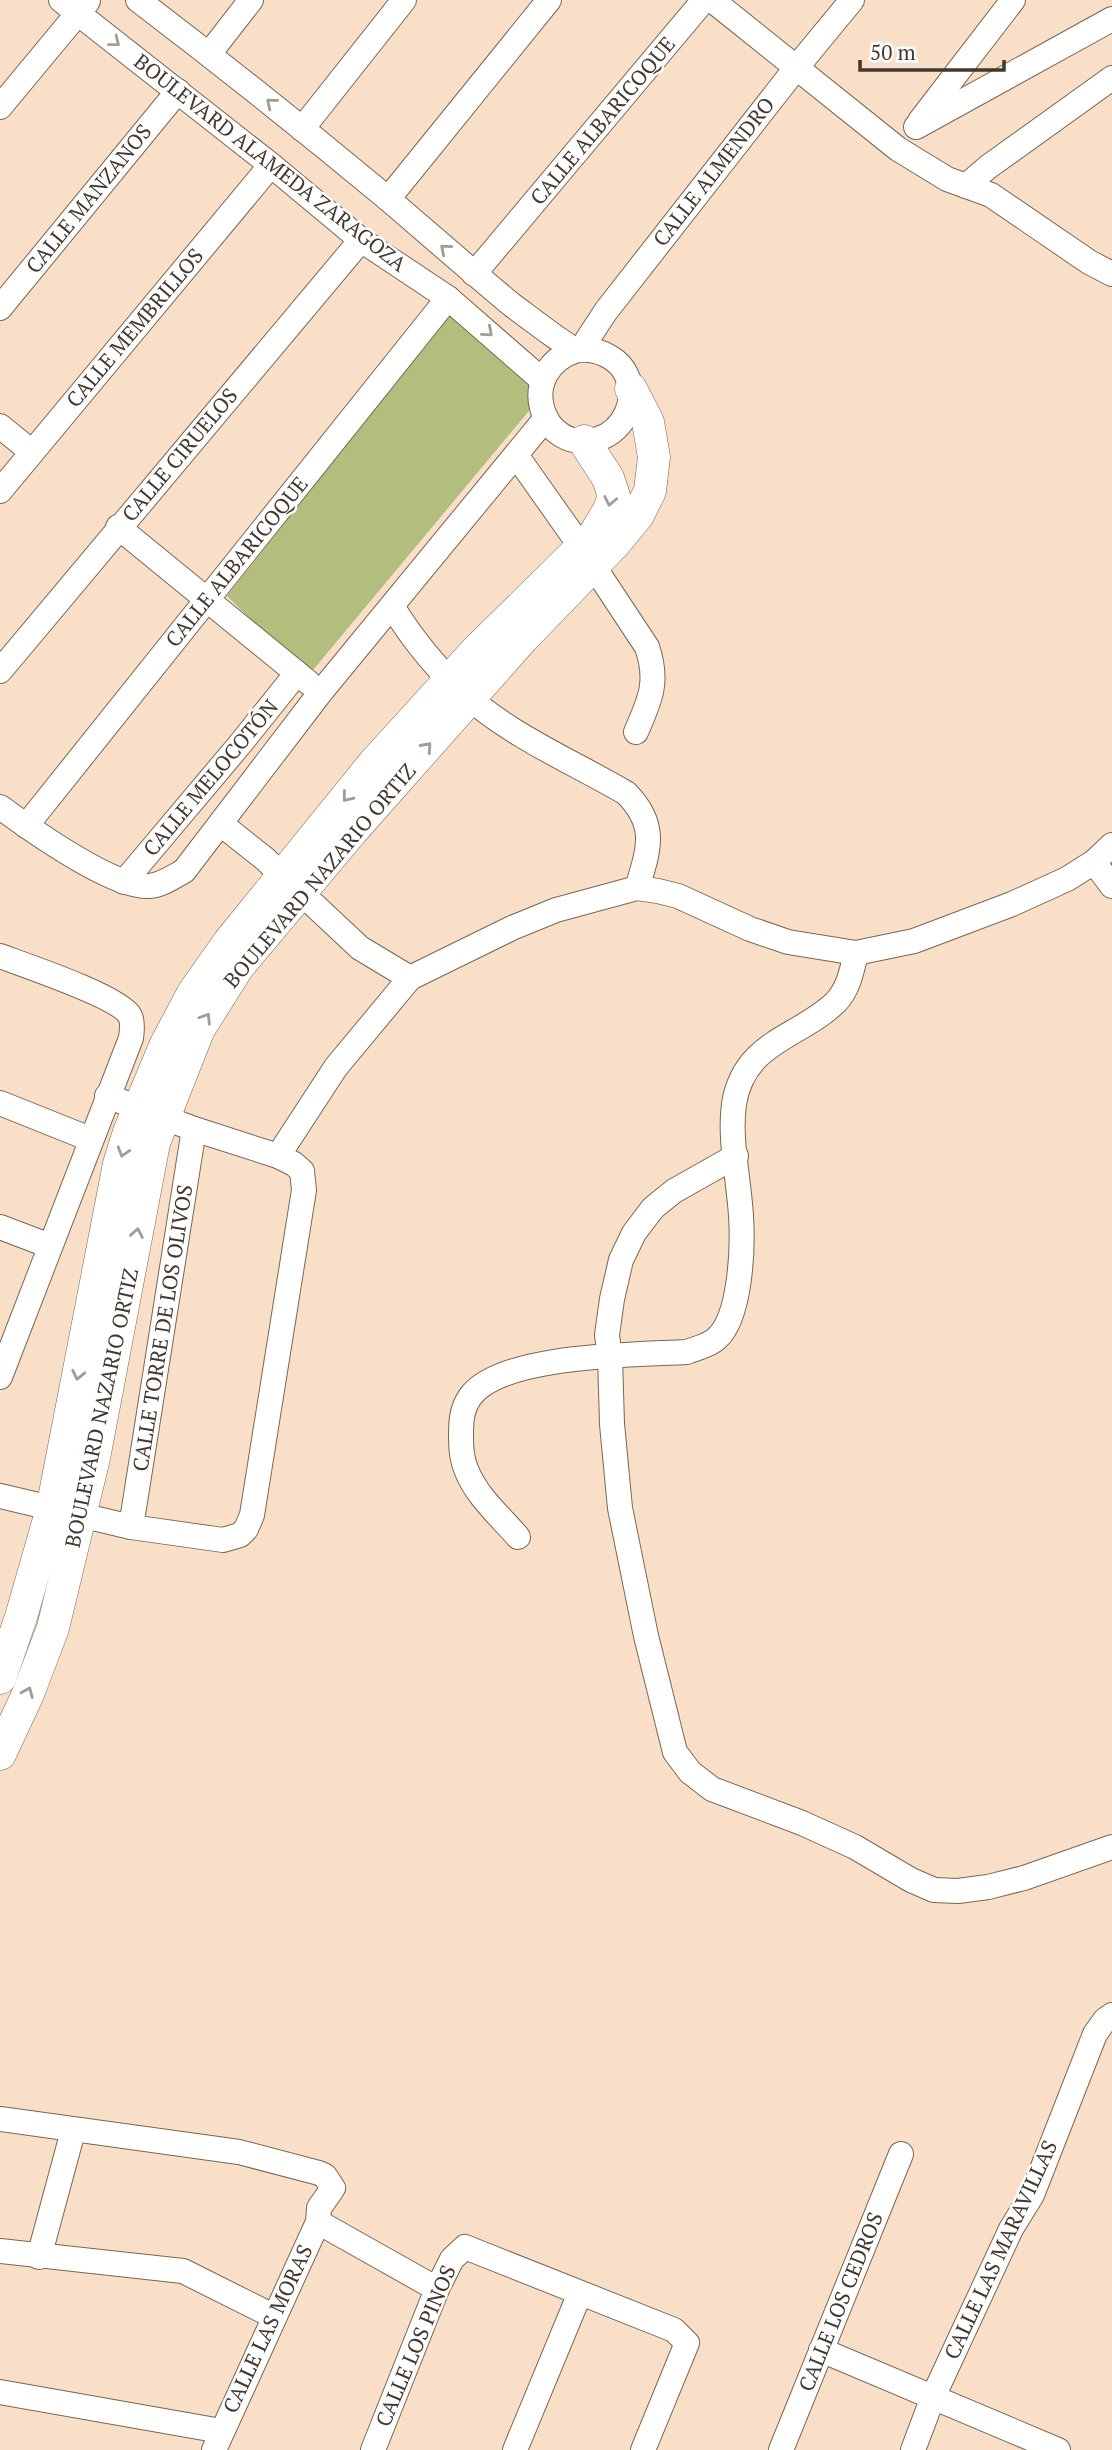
<svg xmlns="http://www.w3.org/2000/svg" width="1112" height="2450" font-family="'PT Serif',serif">
  <rect width="100%" height="100%" fill="#f9dfc7"/>
  <polygon fill="#b1be7d" points="448,315 528,376 533,406 308,676 227,596"/>
  <g fill="none" stroke-linecap="round" stroke-linejoin="round">
    <g stroke="#7c6550" stroke-width="26">
      <g id="minor">
        <polyline points="61,0 271,165 361,240 448,298 542,380"/>
        <path d="M138,0C222,64 305,130 387,198C429,234 470,270 512,305C522,312 568,348 577,350C581,351 584,349 588,350C603,351 619,360 626,374C639,399 624,431 598,439C540,456 514,370 577,350"/>
        <polyline points="712,0 898,149 947,179 991,195 1089,262 1112,274"/>
        <polyline points="209,54 251,0"/>
        <polyline points="0,107 88,1"/>
        <polyline points="920,121 1013,0"/>
        <polyline points="916,127 1112,19"/>
        <polyline points="302,129 404,0"/>
        <polyline points="966,186 988,167 1112,78"/>
        <polyline points="388,199 549,0"/>
        <polyline points="474,274 704,0"/>
        <polyline points="0,308 178,91"/>
        <polyline points="589,350 587,340 606,311 796,68 852,0"/>
        <polyline points="0,426 32,452"/>
        <path d="M516,455L581,547L647,647C659,682 650,700 636,732"/>
        <polyline points="0,491 271,165"/>
        <polyline points="118,527 309,683"/>
        <path d="M392,606C413,640 438,671 468,697C515,738 573,762 626,793C658,825 649,849 637,888"/>
        <polyline points="0,671 361,240"/>
        <path d="M0,807C30,829 114,889 149,886C162,885 173,877 184,871L320,693L546,418"/>
        <polyline points="221,824 265,859 360,948 410,978"/>
        <polyline points="26,826 448,298"/>
        <polyline points="1094,862 1112,886"/>
        <polyline points="124,882 241,743 297,673"/>
        <path d="M0,956C24,965 120,997 130,1016C133,1022 132,1031 131,1038L0,1377"/>
        <polyline points="0,1103 90,1139"/>
        <polyline points="278,1156 336,1067 410,978 512,928 556,910 637,888 658,891 678,896 750,929 788,942 856,953 914,941 1012,904 1067,879 1094,862 1112,845"/>
        <polyline points="736,1156 674,1191 653,1208 634,1233 621,1260 612,1299 607,1335 610,1357 612,1424 620,1508 646,1636 675,1752 690,1772 712,1789 802,1823 855,1847 911,1880 934,1890 958,1891 988,1887 1024,1878 1112,1847"/>
        <polyline points="0,1227 50,1246"/>
        <polyline points="0,1496 131,1527 223,1540 240,1535 246,1529 252,1515 304,1190 302,1171 294,1164 278,1156 194,1129 107,1096"/>
        <polyline points="131,1527 194,1129"/>
        <path d="M518,1537C500,1516 476,1496 466,1469C462,1460 461,1448 461,1438C461,1423 461,1410 470,1397C500,1354 637,1355 687,1352C697,1348 708,1346 716,1339C741,1318 743,1247 741,1216C739,1180 729,1140 734,1104C744,1041 799,1038 836,1002C849,988 852,970 856,953"/>
        <polyline points="0,2119 239,2152 319,2173 325,2176 333,2188 319,2208 318,2222 214,2450"/>
        <polyline points="318,2222 437,2289"/>
        <polyline points="0,2251 183,2271 273,2316"/>
        <polyline points="39,2257 73,2131"/>
        <polyline points="821,2350 1058,2450"/>
        <polyline points="0,2392 221,2431"/>
        <polyline points="373,2450 437,2289 452,2259 465,2247 674,2330 687,2343 643,2450"/>
        <polyline points="515,2450 580,2293"/>
        <polyline points="781,2450 901,2154"/>
        <polyline points="913,2450 933,2397 1011,2229 1032,2195 1095,2034 1105,2020 1112,2015"/>
      </g>
    </g>
    <g stroke="#7c6550" stroke-width="33">
      <g id="major">
        <polyline points="0,1678 21,1617 52,1509 119,1164 129,1132 166,1044 193,993 229,942 374,763 415,718 475,652 594,535 609,510 614,496 608,478 584,441"/>
        <polyline points="0,1754 28,1694 53,1628 94,1458 154,1143 199,1029 238,967 353,830 523,638 615,543 638,515 650,491 654,457 648,422 631,389"/>
      </g>
    </g>
    <use href="#minor" stroke="#fff" stroke-width="24"/>
    <use href="#major" stroke="#fff" stroke-width="32"/>
  </g>
  <defs><path id="oneway-chevron" d="M-2-3.5L2.5 0L-2 3.5" fill="none" stroke-width="1.6" stroke-linecap="round" stroke-linejoin="round" transform="scale(1.75)"/></defs>
  <g stroke="#a09c97">
    <use href="#oneway-chevron" transform="translate(115 42) rotate(38)"/>
    <use href="#oneway-chevron" transform="translate(271 103) rotate(-141)"/>
    <use href="#oneway-chevron" transform="translate(445 249) rotate(-139)"/>
    <use href="#oneway-chevron" transform="translate(488 332) rotate(41)"/>
    <use href="#oneway-chevron" transform="translate(610 501) rotate(101)"/>
    <use href="#oneway-chevron" transform="translate(427 747) rotate(-48)"/>
    <use href="#oneway-chevron" transform="translate(347 797) rotate(129)"/>
    <use href="#oneway-chevron" transform="translate(206 1018) rotate(-58)"/>
    <use href="#oneway-chevron" transform="translate(123 1152) rotate(107)"/>
    <use href="#oneway-chevron" transform="translate(137 1233) rotate(-80)"/>
    <use href="#oneway-chevron" transform="translate(78 1375) rotate(102)"/>
    <use href="#oneway-chevron" transform="translate(28 1692) rotate(-67)"/>
  </g>
  <g text-anchor="middle" stroke-width="5" stroke-linejoin="round" paint-order="stroke">
    <g font-size="21" fill="#42382f" stroke="#fff">
      <text transform="translate(603 121) rotate(-50)" y="7">CALLE ALBARICOQUE</text>
      <text transform="translate(270 163) rotate(38)" y="7">BOULEVARD ALAMEDA ZARAGOZA</text>
      <text transform="translate(714 172) rotate(-52)" y="7">CALLE ALMENDRO</text>
      <text transform="translate(89 199) rotate(-51)" y="7">CALLE MANZANOS</text>
      <text transform="translate(135 328) rotate(-50)" y="7">CALLE MEMBRILLOS</text>
      <text transform="translate(180 455) rotate(-50)" y="7">CALLE CIRUELOS</text>
      <text transform="translate(237 562) rotate(-51)" y="7">CALLE ALBARICOQUE</text>
      <text transform="translate(211 778) rotate(-50)" y="7">CALLE MELOCOTÓN</text>
      <text transform="translate(320 876) rotate(-50)" y="7">BOULEVARD NAZARIO ORTIZ</text>
      <text transform="translate(163 1328) rotate(-81)" y="7">CALLE TORRE DE LOS OLIVOS</text>
      <text transform="translate(102 1408) rotate(-78)" y="7">BOULEVARD NAZARIO ORTIZ</text>
      <text transform="translate(1001 2250) rotate(-65)" y="7">CALLE LAS MARAVILLAS</text>
      <text transform="translate(841 2302) rotate(-68)" y="7">CALLE LOS CEDROS</text>
      <text transform="translate(268 2329) rotate(-65)" y="7">CALLE LAS MORAS</text>
      <text transform="translate(416 2346) rotate(-67)" y="7">CALLE LOS PINOS</text>
    </g>
  </g>
  <path d="M860 60v10h144v-10" fill="none" stroke="#42382f" stroke-width="3.5"/>
  <text x="870" y="60" font-size="21" fill="#42382f" stroke="#ffffff" stroke-width="5" paint-order="stroke">50 m</text>
</svg>
